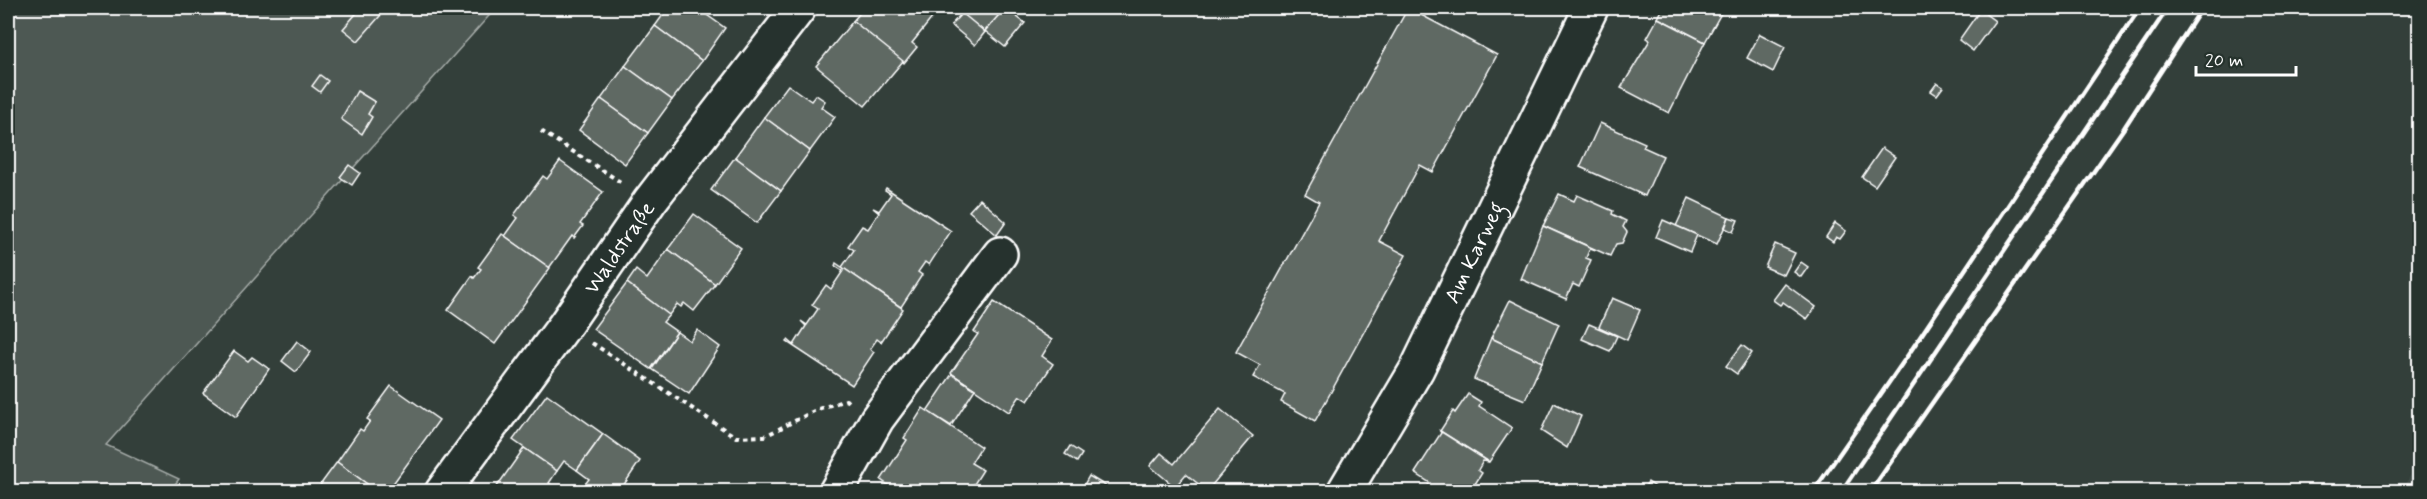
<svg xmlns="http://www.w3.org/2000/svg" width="2427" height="499" font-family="Mynerve,sans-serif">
  <rect width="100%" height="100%" fill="#333f3a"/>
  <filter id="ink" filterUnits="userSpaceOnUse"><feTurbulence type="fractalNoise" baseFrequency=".0167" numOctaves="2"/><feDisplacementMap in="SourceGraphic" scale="12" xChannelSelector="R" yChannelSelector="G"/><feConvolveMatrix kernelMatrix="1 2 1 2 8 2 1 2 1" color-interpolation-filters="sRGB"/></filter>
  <g filter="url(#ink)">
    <polygon fill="#404c47" points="2419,462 2419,491 2401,491"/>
    <polygon fill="#4d5853" stroke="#a6aca9" stroke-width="1.5" points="8,8 496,8 106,445 179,479 170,491 8,491"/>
    <g fill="#5f6964" stroke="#fff" stroke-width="1.5">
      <polygon points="361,8 387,8 358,41 343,29"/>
      <polygon points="668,8 697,8 725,28 702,61 655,26"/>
      <polygon points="864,8 931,8 937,12 912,43 917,47 904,63 853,21"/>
      <polygon points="964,8 1005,8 985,32 960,12"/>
      <polygon points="1005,8 1025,23 1005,47 985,31"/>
      <polygon points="1408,8 1497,55 1433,172 1420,165 1379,241 1406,255 1315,421 1281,402 1285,394 1253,377 1260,365 1236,352 1319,202 1305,194"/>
      <polygon points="1663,8 1724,8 1705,42 1658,18"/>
      <polygon points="1980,10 1995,21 1973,51 1959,40"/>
      <polygon points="962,13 985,32 975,45 951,25"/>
      <polygon points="1658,18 1705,42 1669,113 1621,88 1650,40 1647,38"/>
      <polygon points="853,21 903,61 865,106 816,66"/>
      <polygon points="655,26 702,61 672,100 625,66"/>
      <polygon points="1760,34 1785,47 1773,72 1747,58"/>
      <polygon points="625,66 672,100 648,133 601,99"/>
      <polygon points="320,75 328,81 320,92 312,86"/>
      <polygon points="1937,83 1943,87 1937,95 1931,91"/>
      <polygon points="788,85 811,101 816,95 825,101 821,107 835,117 810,151 764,117"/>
      <polygon points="357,91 375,102 368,114 372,117 362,134 341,119"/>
      <polygon points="601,99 648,133 625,164 579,130"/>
      <polygon points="764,117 810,151 781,191 735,157"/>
      <polygon points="1600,123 1645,143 1643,147 1663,156 1645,196 1580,167"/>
      <polygon points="1882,148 1895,157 1875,186 1862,177"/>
      <polygon points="735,157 781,191 757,223 711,190"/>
      <polygon points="560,161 603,192 580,224 583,226 574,238 572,236 549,268 505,236 518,218 514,215 543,176 547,179"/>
      <polygon points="349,165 360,173 352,185 340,177"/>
      <polygon points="886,188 951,231 929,265 925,262 918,272 922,275 901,307 842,267 854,250 848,246 862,226 868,229 879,213 873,208 879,211 891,194 885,190"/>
      <polygon points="1559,194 1574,201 1577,195 1613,211 1612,214 1626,221 1623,227 1627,232 1622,243 1616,244 1610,256 1543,226"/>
      <polygon points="1689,198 1729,217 1717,244 1676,226"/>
      <polygon points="980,199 1006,222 997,235 969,211"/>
      <polygon points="694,214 741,248 715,284 668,249"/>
      <polygon points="1729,217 1738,220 1733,232 1725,228"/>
      <polygon points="1663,220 1697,235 1690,252 1656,237"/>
      <polygon points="1835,223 1846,231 1840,239 1836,237 1833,242 1826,237"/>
      <polygon points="1543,226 1596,250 1590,248 1586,258 1591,260 1579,287 1573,284 1566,299 1521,279"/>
      <polygon points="502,234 550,268 495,344 448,310 472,276 474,278 481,269 478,267"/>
      <polygon points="1775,244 1795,253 1784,275 1765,267"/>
      <polygon points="668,249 715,284 694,311 684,303 681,307 677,304 669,315 627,283 636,270 647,279"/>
      <polygon points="1801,262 1808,267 1801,277 1794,272"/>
      <polygon points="836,263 903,309 881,342 877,339 870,349 874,352 852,385 787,342 788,340 794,345 806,326 801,321 807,325 818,309 812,305 826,285 831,289 843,271 835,266"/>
      <polygon points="627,283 669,315 663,322 677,332 651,369 593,329"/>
      <polygon points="1785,284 1816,307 1807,319 1783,302 1780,305 1773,300"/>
      <polygon points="1612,298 1640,310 1627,340 1599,327"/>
      <polygon points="1510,300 1559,324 1542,362 1491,338"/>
      <polygon points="994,302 1052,340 1042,356 1053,364 1028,401 1020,396 1009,412 951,373 978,334 974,332"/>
      <polygon points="1589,324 1617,336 1610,351 1582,339"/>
      <polygon points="697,330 720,347 689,394 652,369 677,332 690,341"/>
      <polygon points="1491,338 1542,362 1525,400 1474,379"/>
      <polygon points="297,341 311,352 296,372 282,361"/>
      <polygon points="1742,345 1752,353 1737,374 1726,366"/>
      <polygon points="234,351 248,361 252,357 269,369 236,417 203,393"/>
      <polygon points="952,374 975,389 951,426 927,411"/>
      <polygon points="391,386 439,420 387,492 378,492 337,462 360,429 363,431 370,421 367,419"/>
      <polygon points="547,394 603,434 577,470 564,461 557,471 513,440"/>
      <polygon points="1468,394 1481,402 1479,406 1512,428 1489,462 1440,431 1453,411 1455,413"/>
      <polygon points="1554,403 1581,416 1567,448 1541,431"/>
      <polygon points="923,408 981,447 971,463 983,470 969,492 898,492 881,480 907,440 904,438"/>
      <polygon points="1220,409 1253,436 1207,491 1186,474 1175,487 1150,466 1161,453 1174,464"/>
      <polygon points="1440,431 1489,462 1483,461 1478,470 1482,473 1470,492 1429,492 1425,489 1430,483 1415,473 1441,433"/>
      <polygon points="603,434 640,461 619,492 587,492 582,488 589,479 577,470"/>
      <polygon points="1070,446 1082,454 1077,462 1065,454"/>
      <polygon points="524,448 557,471 549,483 560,492 493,492"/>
      <polygon points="337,462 378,492 315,492"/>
      <polygon points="1089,476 1114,491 1080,492"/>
      <polygon points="1648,482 1657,488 1655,492 1641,492"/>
    </g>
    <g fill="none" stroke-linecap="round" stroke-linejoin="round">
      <g stroke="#fff" stroke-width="38">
        <g id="minor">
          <path id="s1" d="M442,492L565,325L650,201L799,8"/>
          <polyline points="836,492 877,419 1000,254"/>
          <path id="s2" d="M1344,492L1417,369L1591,8"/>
        </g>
      </g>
      <g stroke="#fff" stroke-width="4" stroke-dasharray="4.5 4.5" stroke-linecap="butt">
        <polyline points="541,131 622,183"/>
        <polyline points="592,343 736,437 765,436 818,409 846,400 848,402"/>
        <polyline points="98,492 108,487 130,492"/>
      </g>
      <use href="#minor" stroke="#26332d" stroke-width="33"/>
      <g stroke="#fff" stroke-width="4.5">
        <polyline points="1813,492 1908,355 2140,8"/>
        <polyline points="1841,492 2168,8"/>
        <polyline points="1870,492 2124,128 2202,8"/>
      </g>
    </g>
  </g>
  <g text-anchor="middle" stroke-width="4.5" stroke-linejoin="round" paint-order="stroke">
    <g font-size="22" fill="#fff" stroke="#26332d">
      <text dy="8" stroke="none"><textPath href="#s1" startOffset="302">Waldstraße</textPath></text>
      <text dy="8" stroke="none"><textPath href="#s2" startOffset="273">Am Karweg</textPath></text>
    </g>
  </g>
  <rect width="2427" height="499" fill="none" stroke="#26332d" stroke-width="30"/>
  <rect x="15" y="15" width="2397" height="469" fill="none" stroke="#fff" stroke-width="2" filter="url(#ink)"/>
  <path d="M2196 66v9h100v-9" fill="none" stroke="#ffffff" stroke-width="3"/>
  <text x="2205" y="66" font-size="18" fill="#ffffff" stroke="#26332d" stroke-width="4.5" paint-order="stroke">20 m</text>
</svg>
